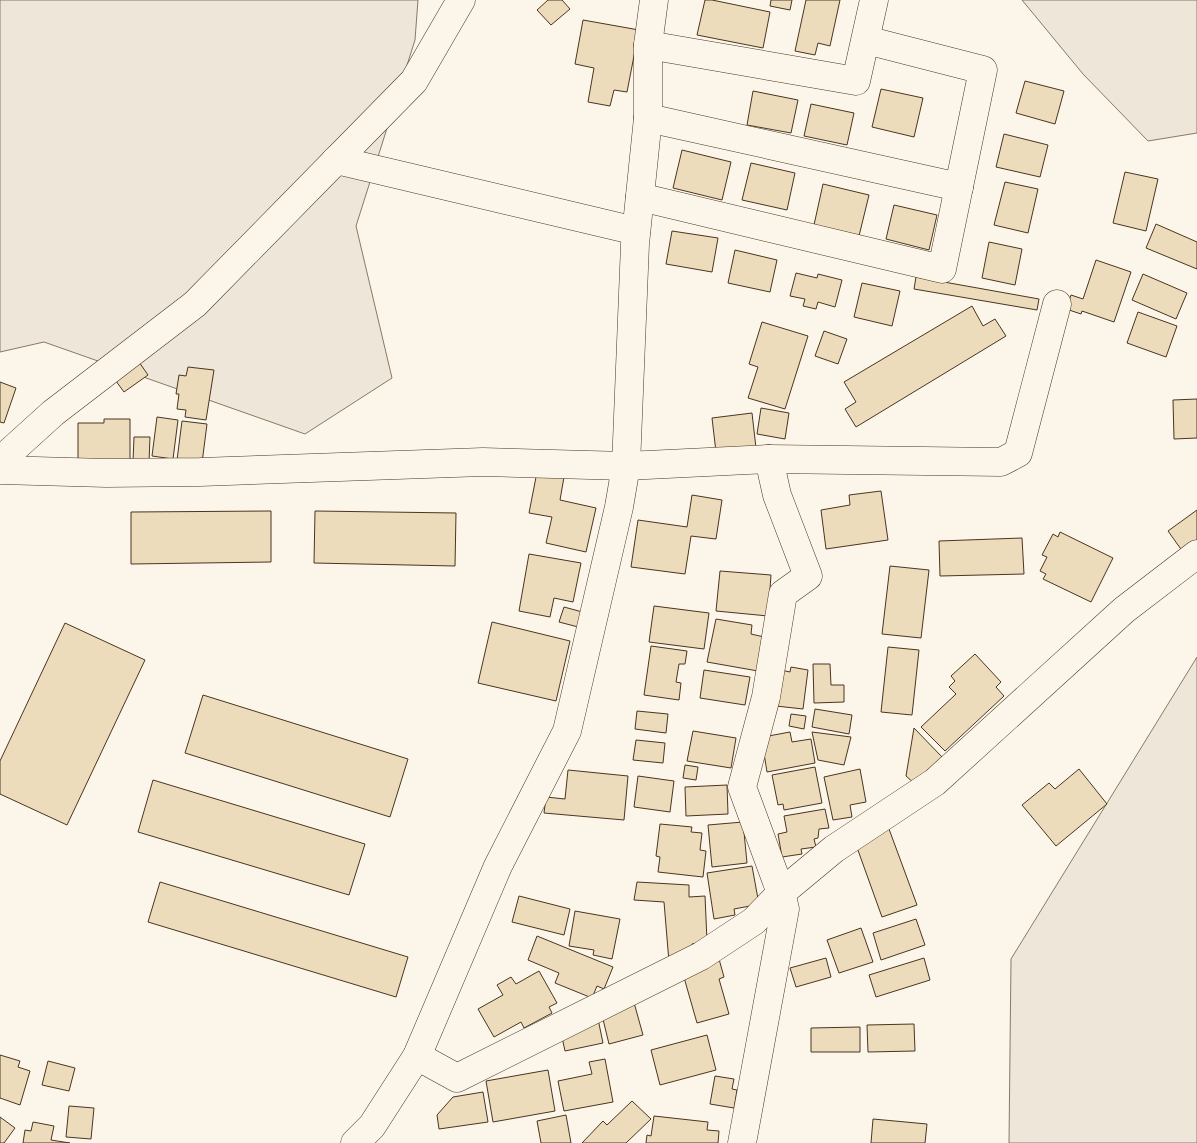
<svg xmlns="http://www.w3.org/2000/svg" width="1197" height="1143" font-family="Merriweather,serif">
  <rect width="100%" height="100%" fill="#fbf6e9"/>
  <g fill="#ede6d9" stroke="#887966">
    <polygon points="0,0 418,0 415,40 356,226 392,378 305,434 44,342 0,352"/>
    <polygon points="1022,0 1197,0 1197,133 1148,141 1083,74"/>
    <polygon points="1197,657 1197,1143 1009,1143 1011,959"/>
  </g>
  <g fill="#ecdcbc" stroke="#4a3520">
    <polygon points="548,0 562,0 570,9 551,25 537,10"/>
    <polygon points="705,0 712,0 770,12 763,48 697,35"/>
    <polygon points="771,0 792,0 790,10 770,6"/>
    <polygon points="806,0 840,0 830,46 818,43 815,55 795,51"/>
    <polygon points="583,20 639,30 627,92 614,90 610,106 588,102 594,68 575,64"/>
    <polygon points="1025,81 1064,91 1055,124 1016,113"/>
    <polygon points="881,89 923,98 914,137 872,127"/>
    <polygon points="753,91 798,100 791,133 747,125"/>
    <polygon points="811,104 854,113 847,145 804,136"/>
    <polygon points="1004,134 1048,145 1040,177 996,167"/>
    <polygon points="682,150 731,162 722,200 673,188"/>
    <polygon points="751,163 795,173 787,210 742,200"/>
    <polygon points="1125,172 1158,179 1146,231 1113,223"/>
    <polygon points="1005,182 1038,189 1028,233 994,225"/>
    <polygon points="823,184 869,195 859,236 814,225"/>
    <polygon points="894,205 937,215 929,250 886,239"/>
    <polygon points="1156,224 1197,242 1197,269 1146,248"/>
    <polygon points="672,231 718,238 712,272 666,264"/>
    <polygon points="989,242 1022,249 1015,285 982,278"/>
    <polygon points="735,250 777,260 770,292 728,283"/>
    <polygon points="1096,260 1131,272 1114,322 1082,311 1081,314 1066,309 1071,295 1083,299"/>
    <polygon points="796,273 817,278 818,274 842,280 835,307 818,302 816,309 803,306 805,299 790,296"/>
    <polygon points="1143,274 1187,293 1176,319 1132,300"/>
    <polygon points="916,277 1039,299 1037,310 914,289"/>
    <polygon points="862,283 900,291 892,326 854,317"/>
    <polygon points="972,306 983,326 995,319 1006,336 856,427 845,409 856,402 844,382"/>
    <polygon points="1138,312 1177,326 1166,357 1127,343"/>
    <polygon points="762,322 808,336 785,409 748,398 758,367 749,364"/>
    <polygon points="824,331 847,339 838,364 815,356"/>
    <polygon points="137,359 148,375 124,392 113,377"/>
    <polygon points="188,367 214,370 206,420 185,417 186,410 177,409 179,394 176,394 179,375 186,376"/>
    <polygon points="0,382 16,388 4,423 0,422"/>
    <polygon points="1197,399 1197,438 1174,439 1173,400"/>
    <polygon points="761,408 789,413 785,439 757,434"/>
    <polygon points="752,413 756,448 716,452 712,418"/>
    <polygon points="157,417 178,420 173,459 152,456"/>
    <polygon points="104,419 130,419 130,462 78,462 78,423 104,423"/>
    <polygon points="182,421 207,424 202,463 177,460"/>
    <polygon points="134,437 150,437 149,462 133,462"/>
    <polygon points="537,472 564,477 560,500 596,508 586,552 546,543 552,517 529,513"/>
    <polygon points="881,491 888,540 826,549 821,510 850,505 849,495"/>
    <polygon points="692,495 722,500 716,539 691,536 685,574 631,567 638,520 687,527"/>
    <polygon points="1197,510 1197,542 1183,552 1168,531"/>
    <polygon points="271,511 271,562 131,564 131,512"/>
    <polygon points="315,511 456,513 455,566 314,563"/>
    <polygon points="1060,532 1113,558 1091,602 1043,579 1046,574 1040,571 1047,557 1042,555 1053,534 1058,537"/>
    <polygon points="1022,538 1024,574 940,576 939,541"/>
    <polygon points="529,554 581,563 573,602 554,598 550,617 519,611"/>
    <polygon points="890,566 929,570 921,638 882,634"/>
    <polygon points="720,571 771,575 768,616 716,611"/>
    <polygon points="654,606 709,613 704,649 649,642"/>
    <polygon points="564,607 586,613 582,628 559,622"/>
    <polygon points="716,619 752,625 751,634 764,637 758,671 707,662"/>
    <polygon points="492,622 570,641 556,701 478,683"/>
    <polygon points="65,623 145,660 67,825 0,794 0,761"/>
    <polygon points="651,646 687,651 685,664 679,664 676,682 681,683 679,700 644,695"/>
    <polygon points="888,647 919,650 912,715 881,712"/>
    <polygon points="975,654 1001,682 996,687 1004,696 945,751 921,727 956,694 949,687 955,681 951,676"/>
    <polygon points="813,664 830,664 831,685 844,685 844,702 814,703"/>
    <polygon points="791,667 808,670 803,709 776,706 781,670 790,672"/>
    <polygon points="704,670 750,677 745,705 700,698"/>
    <polygon points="203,695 408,759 390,817 185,753"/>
    <polygon points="815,709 852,715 849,734 812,727"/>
    <polygon points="637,711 668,714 666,733 635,729"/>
    <polygon points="791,714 806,716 804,729 789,726"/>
    <polygon points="914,728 942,757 914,783 906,776"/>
    <polygon points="693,731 736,738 731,768 687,761"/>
    <polygon points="790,732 792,742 811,739 815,763 767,772 763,747 763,737"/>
    <polygon points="812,732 851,737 844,765 818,760"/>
    <polygon points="636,740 665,743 663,763 633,760"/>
    <polygon points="685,765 698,767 696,780 683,778"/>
    <polygon points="815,767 822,803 784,810 783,804 778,805 772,775"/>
    <polygon points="860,769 866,802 850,805 852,817 833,820 824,777"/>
    <polygon points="1079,769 1107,804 1056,846 1022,805 1049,783 1055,789"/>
    <polygon points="568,770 628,776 624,820 544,813 546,797 565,799"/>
    <polygon points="638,776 674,781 670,812 634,807"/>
    <polygon points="153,780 365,844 349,895 138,832"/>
    <polygon points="727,785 728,814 686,816 685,787"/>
    <polygon points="825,809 829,828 819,829 818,838 814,839 816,847 801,849 802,854 782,857 778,834 787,832 784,816"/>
    <polygon points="743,822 747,863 712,867 708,825"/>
    <polygon points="660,824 692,827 691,832 702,833 700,850 706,851 703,877 658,872 660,857 656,856"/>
    <polygon points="889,829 917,905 882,917 855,842"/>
    <polygon points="752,866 758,899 750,906 734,909 735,915 714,919 707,873"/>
    <polygon points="160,882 408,957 396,997 148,922"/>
    <polygon points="637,882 689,885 689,897 705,896 707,941 692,944 693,952 669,962 664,902 634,900"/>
    <polygon points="519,896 570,909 564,935 512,922"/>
    <polygon points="575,911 620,919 612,959 593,955 594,950 569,946"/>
    <polygon points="916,919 925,945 881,960 873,933"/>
    <polygon points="861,928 873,962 839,973 827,940"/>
    <polygon points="537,936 613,967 604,989 597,986 592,998 555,983 559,973 528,960"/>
    <polygon points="826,958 831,977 796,987 790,968"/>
    <polygon points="924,958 930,980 876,997 869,975"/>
    <polygon points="719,959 724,977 719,979 729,1014 697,1023 683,974"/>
    <polygon points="539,971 557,1003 549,1007 552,1013 524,1028 521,1022 494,1037 478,1009 503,995 497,985 511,977 516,984"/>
    <polygon points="633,999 643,1035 609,1044 601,1011"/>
    <polygon points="598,1019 603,1043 565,1051 560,1028"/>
    <polygon points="914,1024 915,1051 868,1052 867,1025"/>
    <polygon points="860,1027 860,1052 811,1052 811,1028"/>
    <polygon points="707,1035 716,1070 660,1085 651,1050"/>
    <polygon points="0,1055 20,1061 18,1067 30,1071 20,1105 0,1098"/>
    <polygon points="605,1059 613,1102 564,1111 558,1081 592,1074 589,1062"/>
    <polygon points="48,1061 75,1068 69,1091 42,1085"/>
    <polygon points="548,1070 555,1111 493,1122 486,1081"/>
    <polygon points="715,1076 734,1079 732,1089 737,1090 734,1108 710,1104"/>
    <polygon points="483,1092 488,1122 439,1129 437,1115 453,1097"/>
    <polygon points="632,1101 651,1119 626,1143 582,1143 603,1121 607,1125"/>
    <polygon points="69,1106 94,1108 91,1139 66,1137"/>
    <polygon points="566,1115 571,1143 541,1143 537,1121"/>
    <polygon points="654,1116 708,1122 707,1130 719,1131 718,1143 646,1143 647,1135 651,1136"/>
    <polygon points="0,1117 15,1128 4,1143 0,1143"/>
    <polygon points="873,1119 927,1124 925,1143 871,1143"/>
    <polygon points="33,1122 54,1126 51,1140 70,1143 23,1143 25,1130 31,1131"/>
  </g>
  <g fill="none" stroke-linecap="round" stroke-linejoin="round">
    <g stroke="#4a3520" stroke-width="29">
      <g id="minor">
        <polyline points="648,45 856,81 874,0"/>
        <polyline points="648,118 959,187"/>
        <polyline points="336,160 636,231"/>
        <polyline points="640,197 942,269 983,70 866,40"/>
        <polyline points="0,461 53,413 195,304 414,81 461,0"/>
        <polyline points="0,470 106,473 200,472 483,462 626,466 769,459 1001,462 1018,453 1057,304"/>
        <polyline points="417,1056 457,1078 701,956 754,921 781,893 834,849 935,782 1124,610 1197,554"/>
        <polyline points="355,1143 372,1126 417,1056 498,866 567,731 619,507 626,466 635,244 648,118 648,45 654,0"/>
        <polyline points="742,1143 785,909 781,893 742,787 766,697 783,594 808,576 777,495 769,459"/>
      </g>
    </g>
    <use href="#minor" stroke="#fbf6e9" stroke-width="28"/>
  </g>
</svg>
